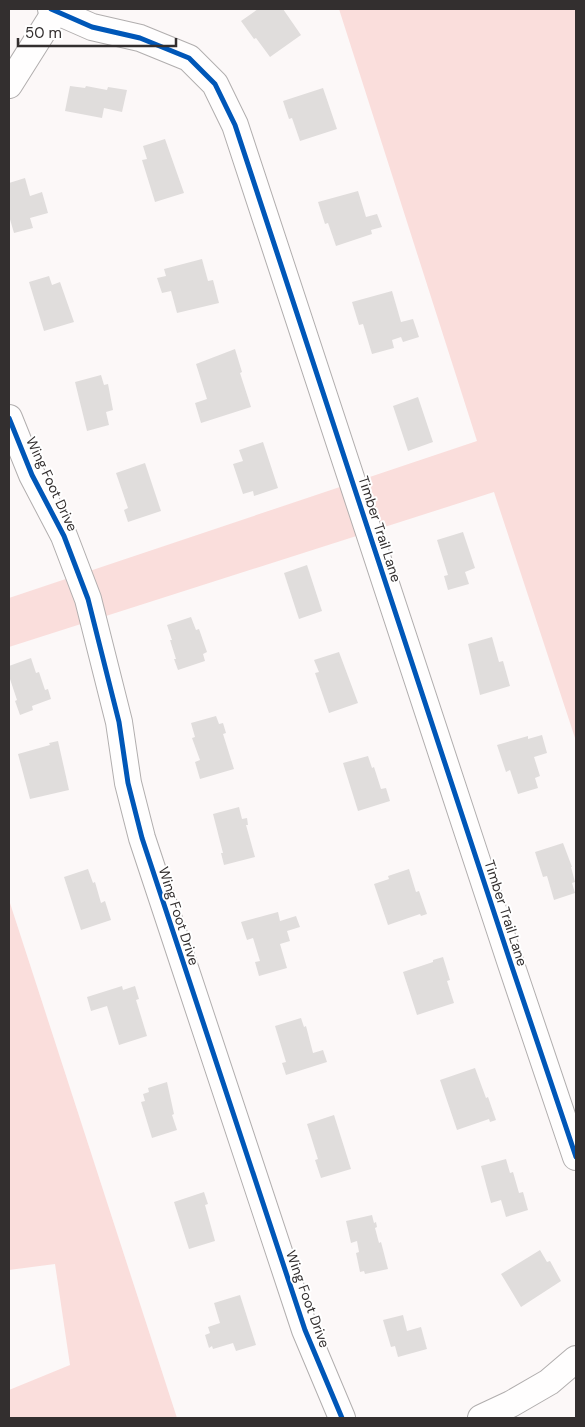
<svg xmlns="http://www.w3.org/2000/svg" width="585" height="1427" font-family="'DM Sans',sans-serif">
  <rect width="100%" height="100%" fill="#fcf8f8"/>
  <g fill="#fadedc">
    <polygon points="339,9 576,9 576,741 494,492 9,647 9,598 477,441"/>
    <polygon points="9,900 177,1418 9,1418 9,1390 70,1365 55,1264 9,1270"/>
  </g>
  <g fill="#e0dddc">
    <polygon points="258,9 283,9 301,35 270,57 256,38 254,39 241,21"/>
    <polygon points="70,86 85,88 86,86 107,90 108,87 127,90 122,112 104,108 102,118 65,111"/>
    <polygon points="323,88 337,129 300,141 292,118 289,119 283,101"/>
    <polygon points="165,139 184,193 155,202 142,160 147,159 143,146"/>
    <polygon points="25,178 30,196 42,192 48,213 30,218 33,228 14,233 9,216 9,183"/>
    <polygon points="358,191 366,217 377,214 382,227 371,230 372,234 336,246 328,223 325,224 318,202"/>
    <polygon points="202,259 208,281 213,280 219,303 177,313 171,291 162,293 157,278 166,276 164,269"/>
    <polygon points="49,276 52,285 60,282 74,322 44,331 29,282"/>
    <polygon points="392,291 401,322 413,319 419,337 403,342 401,337 392,340 394,348 372,354 363,324 359,325 352,302"/>
    <polygon points="235,349 242,372 240,373 251,407 201,423 195,403 207,399 196,364"/>
    <polygon points="101,375 104,385 108,384 113,410 106,412 109,425 87,431 75,382"/>
    <polygon points="418,397 433,442 408,451 393,406"/>
    <polygon points="263,442 278,488 254,496 253,491 243,494 233,464 243,461 239,450"/>
    <polygon points="145,463 161,511 128,522 124,510 128,508 116,473"/>
    <polygon points="463,532 475,568 465,572 469,584 448,590 444,576 448,575 437,540"/>
    <polygon points="307,565 322,611 299,619 284,573"/>
    <polygon points="191,617 196,630 199,629 207,652 203,654 205,661 178,670 174,659 176,659 170,640 172,640 167,625"/>
    <polygon points="492,637 499,662 503,661 510,686 480,695 468,644"/>
    <polygon points="339,652 358,703 329,713 315,673 319,672 314,660"/>
    <polygon points="31,658 36,673 39,672 45,690 48,689 51,699 32,706 33,710 20,715 15,701 17,700 9,676 9,666"/>
    <polygon points="216,716 219,724 223,723 226,733 223,734 234,769 200,779 195,762 200,760 192,738 195,737 191,723"/>
    <polygon points="542,735 547,753 534,757 540,776 535,778 538,788 518,794 510,770 506,772 497,745 528,736 528,739"/>
    <polygon points="58,741 69,790 30,799 18,754 50,745 49,743"/>
    <polygon points="368,756 372,768 374,767 381,789 386,788 390,801 358,811 343,763"/>
    <polygon points="239,807 242,819 247,818 248,825 246,825 255,857 224,865 221,853 223,853 213,814"/>
    <polygon points="563,843 572,867 571,867 575,882 572,883 575,893 554,900 547,876 543,877 535,852"/>
    <polygon points="88,869 93,883 95,882 101,903 105,901 111,920 81,930 64,877"/>
    <polygon points="409,869 416,892 419,891 427,914 421,916 420,914 388,925 374,884 389,879 388,876"/>
    <polygon points="278,912 280,921 296,916 300,927 287,931 290,941 280,944 287,968 259,976 255,962 260,961 253,938 247,940 241,922"/>
    <polygon points="443,957 450,980 447,981 454,1003 417,1015 403,972 433,962 433,960"/>
    <polygon points="122,986 123,990 135,986 139,999 136,1000 147,1036 119,1045 107,1006 91,1011 87,997"/>
    <polygon points="301,1018 304,1027 306,1026 313,1053 323,1050 327,1062 286,1075 282,1063 286,1062 275,1026"/>
    <polygon points="475,1068 486,1098 488,1097 496,1120 490,1122 489,1119 457,1130 440,1080"/>
    <polygon points="167,1082 174,1114 172,1115 177,1130 152,1138 141,1102 145,1101 143,1094 149,1092 148,1088"/>
    <polygon points="334,1115 351,1169 321,1178 315,1160 318,1159 307,1124"/>
    <polygon points="506,1159 510,1173 513,1172 519,1193 523,1192 528,1210 506,1217 501,1200 491,1203 481,1166"/>
    <polygon points="204,1192 208,1204 205,1205 215,1241 189,1249 174,1202"/>
    <polygon points="372,1215 374,1223 376,1222 377,1227 375,1228 379,1243 381,1242 388,1269 365,1274 364,1271 360,1272 356,1253 359,1252 357,1241 351,1243 346,1221"/>
    <polygon points="540,1250 547,1262 550,1261 561,1281 521,1307 501,1274"/>
    <polygon points="240,1295 256,1345 236,1351 233,1343 213,1349 212,1346 209,1348 205,1335 210,1333 208,1327 220,1323 214,1303"/>
    <polygon points="403,1315 407,1331 421,1327 427,1349 398,1357 395,1346 391,1347 383,1320"/>
  </g>
  <g fill="none" stroke-linecap="round" stroke-linejoin="round">
    <g stroke="#b1aeae" stroke-width="28">
      <g id="minor">
        <polyline points="51,9 92,27 140,38 189,58 215,84 235,125 511,964 576,1157"/>
        <polyline points="9,85 55,12"/>
        <polyline points="9,418 32,475 64,536 88,599 119,722 128,783 142,838 305,1330 342,1418"/>
        <polyline points="481,1418 511,1404 549,1382 576,1359"/>
      </g>
    </g>
    <use href="#minor" stroke="#fffefe" stroke-width="26"/>
    <g stroke="#fff" stroke-width="8">
      <g id="cycleway">
        <polyline points="51,9 92,27 140,38 189,58 215,84 235,125 511,964 576,1157"/>
        <polyline points="9,418 32,475 64,536 88,599 119,722 128,783 142,838 305,1330 342,1418"/>
      </g>
    </g>
    <use href="#cycleway" stroke="#0057b8" stroke-width="5"/>
  </g>
  <g text-anchor="middle" stroke-width="4" stroke-linejoin="round" paint-order="stroke">
    <g font-size="14" fill="#332f2f" stroke="#fff">
      <text transform="translate(52 484) rotate(65)" y="5">Wing Foot Drive</text>
      <text transform="translate(380 529) rotate(72)" y="5">Timber Trail Lane</text>
      <text transform="translate(506 913) rotate(72)" y="5">Timber Trail Lane</text>
      <text transform="translate(179 916) rotate(72)" y="5">Wing Foot Drive</text>
      <text transform="translate(308 1299) rotate(70)" y="5">Wing Foot Drive</text>
    </g>
  </g>
  <rect width="585" height="1427" fill="none" stroke="#332f2f" stroke-width="20"/>
  <path d="M18 38v8h158v-8" fill="none" stroke="#332f2f" stroke-width="2.5"/>
  <text x="25" y="38" font-size="15" fill="#332f2f" stroke="#ffffff" stroke-width="4" paint-order="stroke">50 m</text>
</svg>
